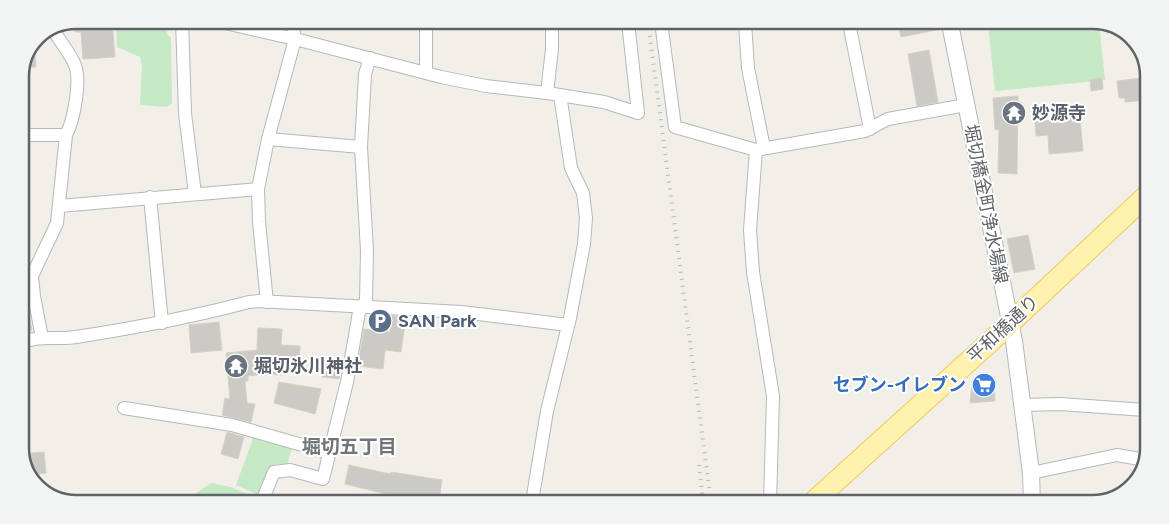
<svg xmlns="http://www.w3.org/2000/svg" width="1169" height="524" font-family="Figtree,'Noto Sans JP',sans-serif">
  <rect width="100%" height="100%" fill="#f1efe8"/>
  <g fill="#c5e8c5">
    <polygon points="116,20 168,21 167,34 171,38 172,103 167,107 140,105 142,65 140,57 117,47"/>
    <polygon points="988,24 1099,24 1105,80 995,91"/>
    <polygon points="254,436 292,447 287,466 276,464 270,467 259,495 236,485"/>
    <polygon points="211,483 231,487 258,499 257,501 196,500 189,498"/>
  </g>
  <g fill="#cccac5" stroke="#d6d1c6">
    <polygon points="75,20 112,20 115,57 83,59 81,32 75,32 74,21"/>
    <polygon points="898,23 940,24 941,29 901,37"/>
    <polygon points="34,42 36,67 22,68 24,63"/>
    <polygon points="929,50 938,102 917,106 908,54"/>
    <polygon points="1149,77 1149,100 1125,102 1125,98 1119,98 1117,81"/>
    <polygon points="1102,78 1103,89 1091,91 1090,80"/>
    <polygon points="1018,96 1017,174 998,173 999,129 995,130 993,98"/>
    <polygon points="1080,118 1083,151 1049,154 1048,135 1036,136 1035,121"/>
    <polygon points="1028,235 1035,269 1014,273 1007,239"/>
    <polygon points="29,315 32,330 20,332 20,316"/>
    <polygon points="392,316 406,317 401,352 385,350 383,369 358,366 364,329 390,332"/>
    <polygon points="219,322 222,350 191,353 189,325"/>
    <polygon points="258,328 282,329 281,345 300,346 299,363 282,363 281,375 257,374 257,375 248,376 248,381 245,381 247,403 255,404 251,422 222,415 225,398 230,399 226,353 257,350"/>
    <polygon points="324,362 342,364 339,379 322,377"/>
    <polygon points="983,373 994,377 995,401 970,403 972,384"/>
    <polygon points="279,382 321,389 315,414 274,403"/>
    <polygon points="227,432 244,437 238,459 221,454"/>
    <polygon points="44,452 46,473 28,475 21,454"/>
    <polygon points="349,465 390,474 391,472 442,480 440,494 437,494 436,501 385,501 386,494 345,484"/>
  </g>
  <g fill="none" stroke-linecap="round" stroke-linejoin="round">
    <g stroke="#b5b8bc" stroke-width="14">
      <g id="minor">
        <polyline points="182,20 185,113 195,194"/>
        <polyline points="217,21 295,39 441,77 486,86 547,93 604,102 638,113 628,22"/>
        <polyline points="426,21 426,73"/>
        <polyline points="661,22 675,127 756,150 865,131 888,119 966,105"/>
        <polyline points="745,23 748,68 764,148"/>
        <polyline points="849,23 870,129"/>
        <polyline points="547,93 552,49 552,22"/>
        <polyline points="20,135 66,135"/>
        <polyline points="268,139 361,147"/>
        <polyline points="756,150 750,230 753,272 773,396 770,503"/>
        <polyline points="150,197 162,323"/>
        <polyline points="59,206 258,189"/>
        <polyline points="267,302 259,222 258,189 268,139 295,39 292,21"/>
        <path d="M42,338L34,296L32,276L57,223L66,135C74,120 82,78 74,63C69,52 61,42 55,33V28"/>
        <path d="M20,344C37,334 58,340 76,337C135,328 192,317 249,302L258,301L462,312L568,325"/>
        <polyline points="1022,405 1060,404 1145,410"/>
        <polyline points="124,408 232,425 330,453"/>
        <polyline points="1031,473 1117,455 1145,460"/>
        <polyline points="262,501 274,472 290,470 323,479 347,382 359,312 366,301 367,251 361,147 365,74 370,58"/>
        <polyline points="532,502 547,411 570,318 584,244 586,218 583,193 571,168 560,95"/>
      </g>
    </g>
    <g stroke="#b5b8bc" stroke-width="18">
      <polyline id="tertiary" points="950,24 1014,341 1031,473 1032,504"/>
    </g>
    <g stroke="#f2c960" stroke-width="22">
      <polyline id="primary" points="812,503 990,342 1148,194"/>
    </g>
    <use href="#minor" stroke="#fff" stroke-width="12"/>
    <use href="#tertiary" stroke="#fff" stroke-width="16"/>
    <use href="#primary" stroke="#fff2af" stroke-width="20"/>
    <g stroke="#b6b7b8" stroke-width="4" stroke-dasharray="1 6" stroke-linecap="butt">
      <polyline points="648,22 711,502"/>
      <polyline points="699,465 703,502"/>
    </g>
  </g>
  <defs>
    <g id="temple-disc" transform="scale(1.25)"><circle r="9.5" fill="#6b7280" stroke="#fff"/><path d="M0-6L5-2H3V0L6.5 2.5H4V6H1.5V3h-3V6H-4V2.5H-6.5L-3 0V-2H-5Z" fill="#fff"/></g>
    <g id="parking-disc" transform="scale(1.25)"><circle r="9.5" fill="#5c6f8a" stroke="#fff"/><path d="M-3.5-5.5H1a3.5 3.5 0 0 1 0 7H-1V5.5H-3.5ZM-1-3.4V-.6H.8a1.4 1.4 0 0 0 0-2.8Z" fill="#fff"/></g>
    <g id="supermarket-disc" transform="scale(1.25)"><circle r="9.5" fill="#3f7fe0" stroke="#fff"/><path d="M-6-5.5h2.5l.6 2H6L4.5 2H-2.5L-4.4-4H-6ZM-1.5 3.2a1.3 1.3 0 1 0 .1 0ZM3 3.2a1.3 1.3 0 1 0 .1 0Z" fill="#fff"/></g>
  </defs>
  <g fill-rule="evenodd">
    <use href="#temple-disc" x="1014" y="113"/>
    <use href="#parking-disc" x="380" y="321"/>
    <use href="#temple-disc" x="236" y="366"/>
    <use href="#supermarket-disc" x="984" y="385"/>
  </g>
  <g text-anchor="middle" stroke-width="4" stroke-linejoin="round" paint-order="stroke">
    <g font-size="18" font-weight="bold" fill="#5b616d" stroke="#fff" text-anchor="start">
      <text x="1032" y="119">妙源寺</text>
      <text x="254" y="372">堀切氷川神社</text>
    </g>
    <g font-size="18" fill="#5f6368" stroke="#fff">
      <text transform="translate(986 204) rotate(79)" y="6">堀切橋金町浄水場線</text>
      <text transform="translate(1003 329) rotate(-43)" y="6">平和橋通り</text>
    </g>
    <g font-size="18" font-weight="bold" fill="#4e5e75" stroke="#fff" text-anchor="start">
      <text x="398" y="327">SAN Park</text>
    </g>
    <g font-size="18" font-weight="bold" fill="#366cbe" stroke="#fff" text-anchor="end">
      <text x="966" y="391">セブン-イレブン</text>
    </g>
    <g font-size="19" font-weight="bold" fill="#70757a" stroke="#fff">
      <text x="349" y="453">堀切五丁目</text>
    </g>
  </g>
  <path d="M0 0H1169V524H0ZM76 29H1093A47 47 0 0 1 1140 76V448A47 47 0 0 1 1093 495H76A47 47 0 0 1 29 448V76A47 47 0 0 1 76 29Z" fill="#f2f3f3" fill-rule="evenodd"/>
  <path fill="none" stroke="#5f6368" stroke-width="2.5" d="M76 29H1093A47 47 0 0 1 1140 76V448A47 47 0 0 1 1093 495H76A47 47 0 0 1 29 448V76A47 47 0 0 1 76 29Z"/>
</svg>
